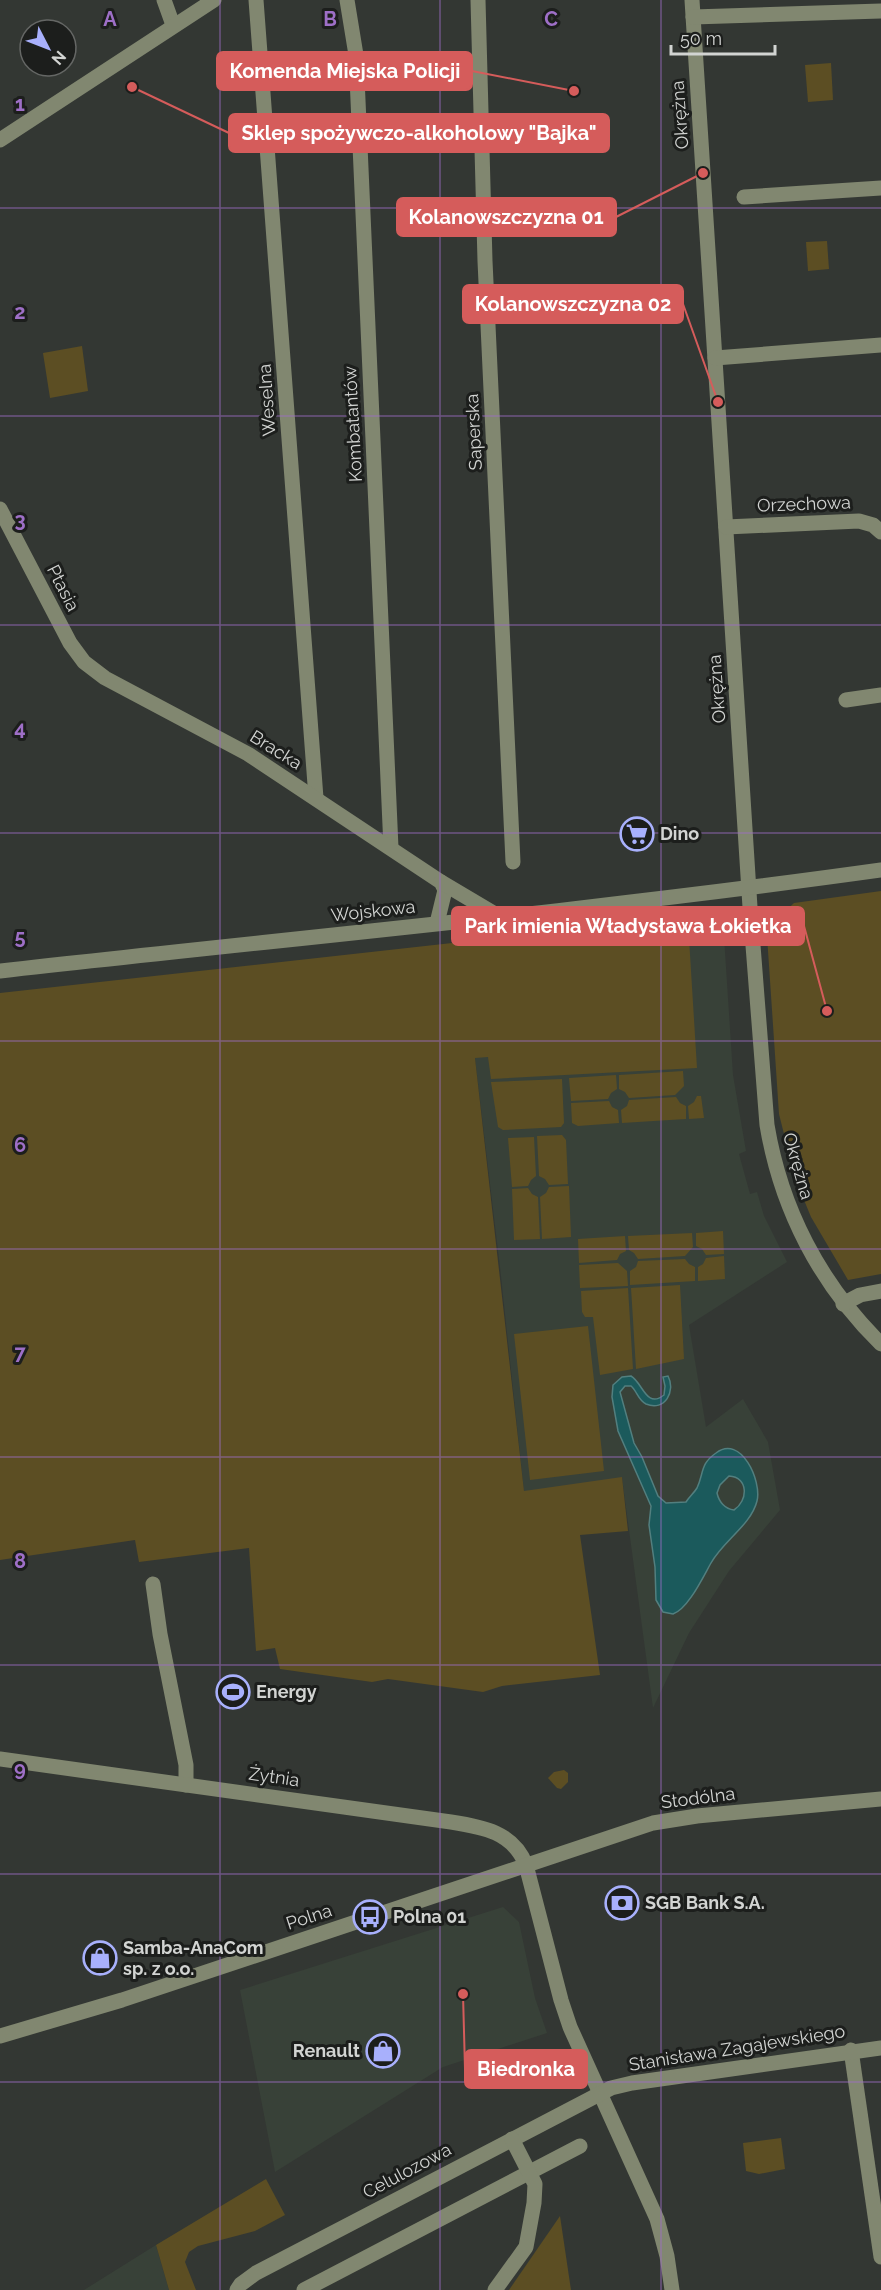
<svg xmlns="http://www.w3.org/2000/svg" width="881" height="2290" font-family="Raleway,sans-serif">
  <rect width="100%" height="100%" fill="#333733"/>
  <g fill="#384138">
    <polygon points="711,920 723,921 733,1075 746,1151 739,1154 750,1194 757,1192 764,1216 787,1262 689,1325 706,1427 743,1399 768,1442 780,1510 729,1571 689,1633 653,1708 622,1478 524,1492 500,1267 461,942 591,931 592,940 635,935 635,928"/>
    <polygon points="503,1907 519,1922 535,1998 547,2033 443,2067 275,2172 240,1990"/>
    <polygon points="156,2245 169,2290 84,2290"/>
  </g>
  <g fill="#5c4e23">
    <polygon points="831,63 833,100 808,102 805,65"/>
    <polygon points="827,241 829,269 808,271 806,242"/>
    <polygon points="82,346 88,391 50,398 43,353"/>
    <polygon points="881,891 881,1274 848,1280 811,1217 795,1178 779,1114 766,921 777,919 794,903"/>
    <polygon points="688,922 697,1068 491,1079 488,1057 475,1058 524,1491 622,1477 628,1531 580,1535 600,1675 502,1686 483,1692 388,1679 372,1682 280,1669 275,1648 256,1651 249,1548 139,1562 135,1540 0,1560 0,993 461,942 591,931 592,940 635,935 635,928"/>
    <polygon points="683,1071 684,1086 675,1095 629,1098 625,1092 619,1089 619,1075"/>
    <polygon points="616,1075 617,1089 611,1093 608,1099 571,1101 569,1078"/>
    <polygon points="562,1079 564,1123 561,1127 503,1130 498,1127 491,1082"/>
    <polygon points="697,1096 701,1096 704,1118 689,1119 688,1106 694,1102"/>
    <polygon points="676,1097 680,1103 686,1106 686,1119 622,1123 621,1110 627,1106 629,1100"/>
    <polygon points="609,1101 612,1107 618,1110 619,1123 578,1126 572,1123 571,1103"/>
    <polygon points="562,1135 566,1140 568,1184 549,1185 545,1179 539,1176 537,1136"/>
    <polygon points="534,1137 536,1176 531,1180 528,1186 512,1187 508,1138"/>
    <polygon points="569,1186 571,1237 542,1239 540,1197 546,1193 549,1187"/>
    <polygon points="528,1188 532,1194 538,1197 540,1239 514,1240 512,1189"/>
    <polygon points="723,1231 724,1254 706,1255 702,1249 696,1246 696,1233"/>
    <polygon points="692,1233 693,1247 685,1256 638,1259 634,1253 629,1250 628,1236"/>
    <polygon points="625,1236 626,1251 620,1254 617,1260 579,1263 578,1239"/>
    <polygon points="724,1256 725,1279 698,1281 698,1267 703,1264 706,1258"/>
    <polygon points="685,1259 689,1264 695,1267 695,1281 630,1285 630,1271 636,1267 638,1261"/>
    <polygon points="618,1263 627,1271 628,1286 580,1288 579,1265"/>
    <polygon points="680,1285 684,1359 636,1369 631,1288"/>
    <polygon points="628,1288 633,1369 600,1375 593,1317 585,1317 582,1312 581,1291"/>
    <polygon points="588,1326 604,1471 530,1480 514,1334"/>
    <polygon points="564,1770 568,1773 568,1782 561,1789 557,1788 548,1778 554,1772"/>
    <polygon points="781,2138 785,2169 759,2174 746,2171 743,2143"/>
    <polygon points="266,2179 285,2215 255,2231 198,2246 189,2252 185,2262 196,2290 169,2290 156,2245"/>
    <polygon points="560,2216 571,2290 509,2290"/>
  </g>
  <path fill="#1b5a5c" stroke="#527f7f" stroke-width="1.5" fill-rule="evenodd" d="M631,1376C643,1383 646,1409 664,1395L665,1386L663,1377L668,1376C676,1391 665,1412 646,1404C638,1400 637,1391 631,1386H625L620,1392L634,1443L642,1457L658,1496L666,1503L686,1502C689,1497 694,1493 697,1488C704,1473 700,1464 716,1453C741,1434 762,1481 757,1501C751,1525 723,1541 711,1563C703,1577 688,1609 673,1614L663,1612L656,1600L655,1567L649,1525L651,1506L618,1431L612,1397L613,1385L622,1377ZM729,1476C749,1477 748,1501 734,1510C725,1509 719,1502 717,1493L720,1485Z"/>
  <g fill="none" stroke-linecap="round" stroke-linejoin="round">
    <g stroke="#818770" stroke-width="15">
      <polyline points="164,0 173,25"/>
      <polyline points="256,0 316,798"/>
      <polyline points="347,0 356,55 391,848"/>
      <polyline points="478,0 485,261 513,862"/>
      <path d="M692,0L750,907L767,1125C781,1209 820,1284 881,1344"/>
      <polyline points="693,17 881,11"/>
      <polyline points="0,140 214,0"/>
      <polyline points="744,197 881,188"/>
      <polyline points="715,358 881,345"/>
      <polyline points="0,509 70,643 84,662 105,678 248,754 441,882 445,890 437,923"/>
      <polyline points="726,527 859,521 873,525 881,532"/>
      <polyline points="846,700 881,695"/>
      <polyline points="441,882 500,917"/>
      <path d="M0,971C294,938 588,911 881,870"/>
      <polyline points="843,1304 860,1295 881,1291"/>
      <polyline points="153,1584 160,1634 186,1765 186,1785"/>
      <path d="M0,1759L451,1822C483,1827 513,1832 526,1865L561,2000L570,2027L657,2219L667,2256L672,2290"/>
      <polyline points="0,2036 122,2000 653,1823 697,1816 881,1799"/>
      <polyline points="851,2050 881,2257"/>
      <polyline points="237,2290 241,2284 256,2273 611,2088 632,2083 881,2048"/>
      <polyline points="304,2290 580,2146"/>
      <polyline points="495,2290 526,2247 534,2203 535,2184 512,2139"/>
    </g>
  </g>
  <path fill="none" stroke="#9e6fc7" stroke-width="1.5" stroke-opacity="0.55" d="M220,0V2290M440,0V2290M661,0V2290M0,208H881M0,416H881M0,625H881M0,833H881M0,1041H881M0,1249H881M0,1457H881M0,1665H881M0,1874H881M0,2082H881"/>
  <defs>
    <g id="supermarket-ring" transform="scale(1.725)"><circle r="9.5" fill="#1c1e1c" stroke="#a8b0fc" stroke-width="1.5"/><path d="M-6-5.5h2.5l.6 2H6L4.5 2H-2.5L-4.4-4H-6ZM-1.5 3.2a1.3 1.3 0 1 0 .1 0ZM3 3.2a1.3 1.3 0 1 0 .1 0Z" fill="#a8b0fc"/></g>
    <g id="stadium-ring" transform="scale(1.725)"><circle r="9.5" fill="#1c1e1c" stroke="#a8b0fc" stroke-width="1.5"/><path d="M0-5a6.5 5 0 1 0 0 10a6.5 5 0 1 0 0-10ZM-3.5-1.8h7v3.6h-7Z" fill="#a8b0fc"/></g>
    <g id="bank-ring" transform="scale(1.725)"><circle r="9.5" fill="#1c1e1c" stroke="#a8b0fc" stroke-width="1.5"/><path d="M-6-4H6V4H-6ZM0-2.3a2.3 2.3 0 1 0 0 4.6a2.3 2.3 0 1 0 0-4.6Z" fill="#a8b0fc"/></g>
    <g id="bus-ring" transform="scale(1.725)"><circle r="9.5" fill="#1c1e1c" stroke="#a8b0fc" stroke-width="1.5"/><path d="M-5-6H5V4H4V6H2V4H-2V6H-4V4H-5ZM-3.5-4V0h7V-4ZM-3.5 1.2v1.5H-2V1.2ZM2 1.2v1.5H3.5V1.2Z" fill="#a8b0fc"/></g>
    <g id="shop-ring" transform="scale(1.725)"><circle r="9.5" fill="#1c1e1c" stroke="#a8b0fc" stroke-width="1.5"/><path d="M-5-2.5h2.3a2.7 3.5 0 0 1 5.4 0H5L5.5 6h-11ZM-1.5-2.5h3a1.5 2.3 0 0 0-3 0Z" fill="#a8b0fc"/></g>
  </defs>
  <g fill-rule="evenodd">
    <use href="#supermarket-ring" x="637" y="834"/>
    <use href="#stadium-ring" x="233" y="1692"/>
    <use href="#bank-ring" x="622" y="1903"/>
    <use href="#bus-ring" x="370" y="1917"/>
    <use href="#shop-ring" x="100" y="1958"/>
    <use href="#shop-ring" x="383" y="2051"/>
  </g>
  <g text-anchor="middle" stroke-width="6" stroke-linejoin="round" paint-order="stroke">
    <g font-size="18" fill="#d2d4d2" stroke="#1c1e1c">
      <text transform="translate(680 115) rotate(-94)" y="6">Okrężna</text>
      <text transform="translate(267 400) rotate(-94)" y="6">Weselna</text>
      <text transform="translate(353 424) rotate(-93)" y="6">Kombatantów</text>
      <text transform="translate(474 432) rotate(-93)" y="6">Saperska</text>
      <text transform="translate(804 504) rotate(-2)" y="6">Orzechowa</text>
      <text transform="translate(63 588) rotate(63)" y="6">Ptasia</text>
      <text transform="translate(717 689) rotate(-94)" y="6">Okrężna</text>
      <text transform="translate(276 750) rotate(32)" y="6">Bracka</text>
      <text transform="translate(373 911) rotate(-6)" y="6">Wojskowa</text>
      <text transform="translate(798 1166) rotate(74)" y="6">Okrężna</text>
      <text transform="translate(274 1777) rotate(8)" y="6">Żytnia</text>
      <text transform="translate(698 1798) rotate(-7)" y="6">Stodólna</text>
      <text transform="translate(309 1917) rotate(-18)" y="6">Polna</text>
      <text transform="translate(737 2048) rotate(-9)" y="6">Stanisława Zagajewskiego</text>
      <text transform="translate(407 2171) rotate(-28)" y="6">Celulozowa</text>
    </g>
    <g font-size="18" font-weight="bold" fill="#d2d4d2" stroke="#1c1e1c" text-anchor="start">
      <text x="660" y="840">Dino</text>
      <text x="256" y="1698">Energy</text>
      <text x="645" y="1909">SGB Bank S.A.</text>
      <text x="393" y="1923">Polna 01</text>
      <text x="123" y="1954">Samba-AnaCom<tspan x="123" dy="21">sp. z o.o.</tspan></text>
      <text x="360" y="2057" text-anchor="end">Renault</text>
    </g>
  </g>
  <g font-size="20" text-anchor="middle" font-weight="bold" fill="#9e6fc7" stroke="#1c1e1c" stroke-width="6" stroke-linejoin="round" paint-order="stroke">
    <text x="110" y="26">A</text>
    <text x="330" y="26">B</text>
    <text x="551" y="26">C</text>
    <text x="20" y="111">1</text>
    <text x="20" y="319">2</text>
    <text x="20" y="527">3</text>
    <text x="20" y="735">4</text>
    <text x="20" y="944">5</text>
    <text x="20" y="1152">6</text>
    <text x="20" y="1360">7</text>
    <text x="20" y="1568">8</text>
    <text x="20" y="1776">9</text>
  </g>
  <path fill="none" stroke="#d55c5b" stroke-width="2" d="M574 91L472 71M132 87L229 133M703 173L616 217M718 402L683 304M827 1011L804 926M463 1994L465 2069"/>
  <g fill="#d55c5b" stroke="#1c1e1c" stroke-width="2">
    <circle cx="574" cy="91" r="6"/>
    <circle cx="132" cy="87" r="6"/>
    <circle cx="703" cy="173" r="6"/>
    <circle cx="718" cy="402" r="6"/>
    <circle cx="827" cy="1011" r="6"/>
    <circle cx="463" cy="1994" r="6"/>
  </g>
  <g fill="#d55c5b" stroke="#d55c5b" stroke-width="2">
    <rect x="217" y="52" width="255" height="38" rx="6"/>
    <rect x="229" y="114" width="380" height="38" rx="6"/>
    <rect x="397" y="198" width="219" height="38" rx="6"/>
    <rect x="463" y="285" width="220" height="38" rx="6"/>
    <rect x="452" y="907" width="352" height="38" rx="6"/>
    <rect x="465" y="2050" width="122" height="38" rx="6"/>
  </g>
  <g font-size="20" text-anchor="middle" font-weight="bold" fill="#fff">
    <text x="345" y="78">Komenda Miejska Policji</text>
    <text x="419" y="140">Sklep spożywczo-alkoholowy "Bajka"</text>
    <text x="506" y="224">Kolanowszczyzna 01</text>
    <text x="573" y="311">Kolanowszczyzna 02</text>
    <text x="628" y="933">Park imienia Władysława Łokietka</text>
    <text x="526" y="2076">Biedronka</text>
  </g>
  <g transform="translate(48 48) rotate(132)"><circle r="28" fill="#1c1e1c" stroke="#656765" stroke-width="1.5"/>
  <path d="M0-4.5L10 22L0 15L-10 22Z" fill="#a8b0fc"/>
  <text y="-9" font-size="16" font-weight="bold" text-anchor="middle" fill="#d2d4d2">N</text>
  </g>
  <path d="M671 45v9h104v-9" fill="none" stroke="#d2d4d2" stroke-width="3"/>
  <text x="680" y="45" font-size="18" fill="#d2d4d2" stroke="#1c1e1c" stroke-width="4.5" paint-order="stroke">50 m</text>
</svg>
